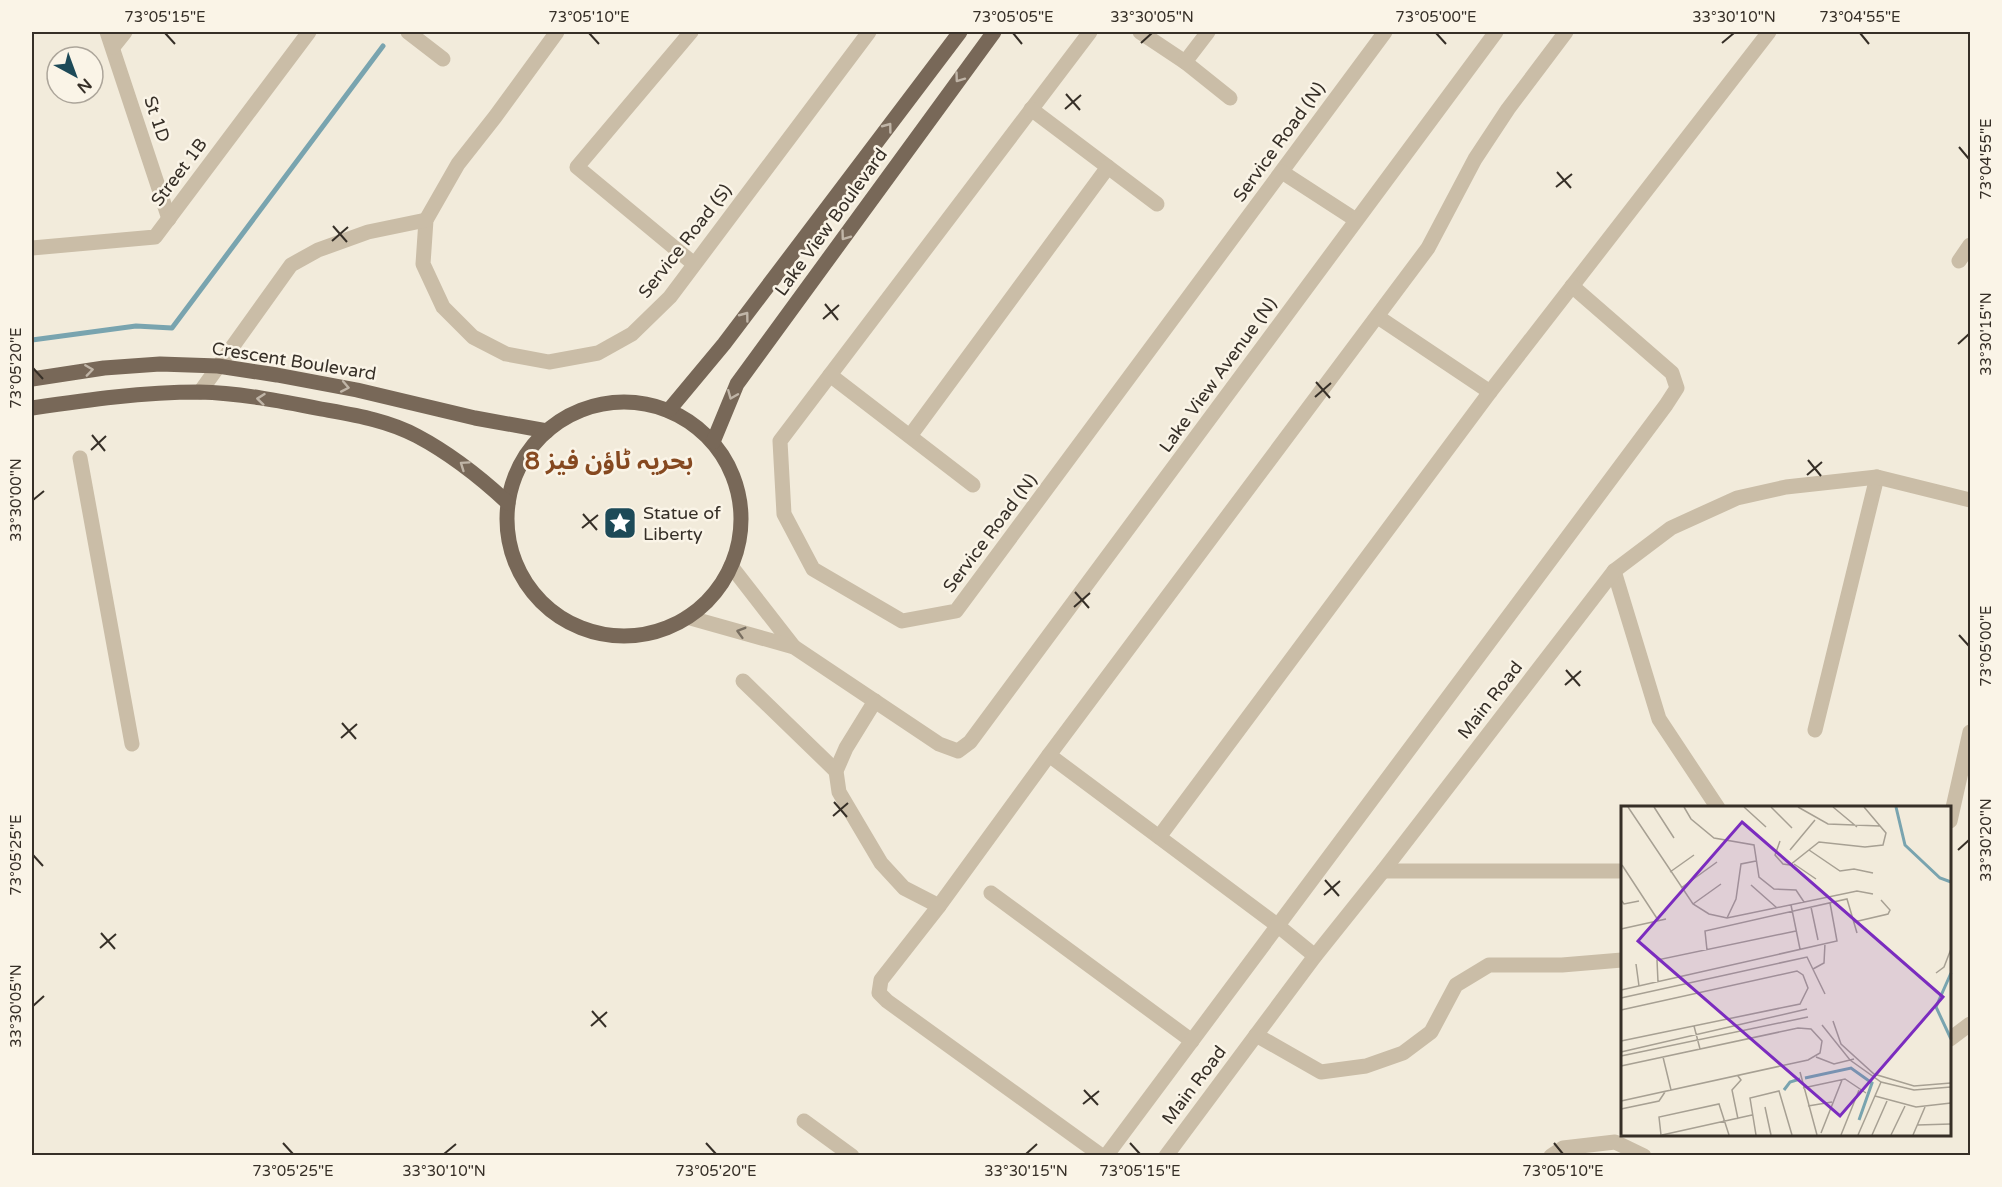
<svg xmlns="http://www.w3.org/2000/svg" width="2002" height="1187" font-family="'Varela Round','Noto Sans Arabic',sans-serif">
  <rect width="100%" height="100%" fill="#f2ebdb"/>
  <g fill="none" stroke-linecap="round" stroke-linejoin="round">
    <polyline stroke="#79a4af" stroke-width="5" points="32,340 136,326 172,328 383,46"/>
    <g stroke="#cabda7" stroke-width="15">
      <polyline points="107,32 169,219"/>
      <polyline points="408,32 443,59"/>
      <polyline points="557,32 495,117 458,164 426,220 423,264 443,307 473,337 506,354 549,362 598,353 632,334 670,297 869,32"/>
      <polyline points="691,32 577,167 694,264"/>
      <polyline points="1090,32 780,441 784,514 813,569 902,621 956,611 1385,32"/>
      <polyline points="1140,32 1185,62 1230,98"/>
      <polyline points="113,47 125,32"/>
      <polyline points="1185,62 1208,32"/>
      <polyline points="1031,109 1157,204"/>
      <polyline points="1282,172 1356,220"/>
      <polyline points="32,248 155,237 309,32"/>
      <polyline points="1959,261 1970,245"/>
      <polyline points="1378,317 1490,392"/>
      <polyline points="830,375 973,485"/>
      <polyline points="200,392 291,265 318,250 368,232 426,220"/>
      <polyline points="910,436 1108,167"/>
      <polyline points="80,458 132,744"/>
      <polyline points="731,566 794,647"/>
      <polyline points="1614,571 1659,719 1718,808"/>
      <polyline points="687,617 794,647 939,744 958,751 970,742 1496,32"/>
      <polyline points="743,681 836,771"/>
      <polyline points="875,701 846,748 836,771 839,792 881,863 904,888 939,906"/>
      <polyline points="1815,730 1877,477"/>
      <polyline points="1049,755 1277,925 1315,956"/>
      <polyline points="1950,821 1970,732"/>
      <polyline points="1159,837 1490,392 1769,32"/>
      <polyline points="1383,871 1622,871"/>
      <polyline points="991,893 1192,1041"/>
      <polyline points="1256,1035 1321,1072 1366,1066 1403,1053 1431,1032 1456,985 1489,965 1562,965 1622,960"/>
      <polyline points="1950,1039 1970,1024"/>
      <polyline points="804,1121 852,1156"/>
      <polyline points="1102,1156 887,1001 879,993 881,980 939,906 1049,755 1428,248 1475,159 1508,109 1566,32"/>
      <polyline points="1106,1156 1666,405 1677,388 1672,373 1572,286"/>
      <polyline points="1166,1156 1315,956 1383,871 1614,571 1671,528 1737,498 1786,487 1877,477 1970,500"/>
      <polyline points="1551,1156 1563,1148 1615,1142 1644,1156"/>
    </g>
    <g stroke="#786858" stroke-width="15">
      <polyline points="32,379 104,368 160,364 218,366 277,375 357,390 475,418 547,431"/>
      <circle cx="624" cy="519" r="117"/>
      <path d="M32,408C87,400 142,392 199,392C240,393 281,401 321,409C354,415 387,420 417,436C451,454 480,477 508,503"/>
      <polyline points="669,410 724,344 960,32"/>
      <polyline points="713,442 737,384 994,32"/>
    </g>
  </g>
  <defs><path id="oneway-chevron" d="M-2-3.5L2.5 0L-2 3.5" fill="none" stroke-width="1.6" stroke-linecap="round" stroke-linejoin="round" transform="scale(1.5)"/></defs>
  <g stroke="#c0b5a7">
    <use href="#oneway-chevron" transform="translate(959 78) rotate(126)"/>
    <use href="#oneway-chevron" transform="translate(888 127) rotate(-53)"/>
    <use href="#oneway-chevron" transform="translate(845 236) rotate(126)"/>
    <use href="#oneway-chevron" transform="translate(745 316) rotate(-53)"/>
    <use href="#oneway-chevron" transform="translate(89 370) rotate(-8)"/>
    <use href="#oneway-chevron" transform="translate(345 387) rotate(11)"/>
    <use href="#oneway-chevron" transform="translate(732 395) rotate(112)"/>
    <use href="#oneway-chevron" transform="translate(261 399) rotate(-174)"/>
    <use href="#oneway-chevron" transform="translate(464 465) rotate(-145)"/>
  </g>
  <use stroke="#796f61" href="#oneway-chevron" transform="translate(741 632) rotate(-164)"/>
  <path fill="none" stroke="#362f27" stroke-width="2" d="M165,33L175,44M589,33L599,44M1013,33L1022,44M1436,33L1446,44M1860,33L1869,44M1141,43L1152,33M1722,43L1734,33M1066,94L1080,110M1065,109L1081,95M1959,147L1969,159M1557,172L1571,188M1556,187L1572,174M333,226L347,242M332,241L348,227M825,304L838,320M823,319L839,305M1958,344L1969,334M33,368L43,379M1316,382L1330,398M1315,397L1331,383M92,435L105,451M91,450L106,436M1808,460L1821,476M1807,475L1822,462M33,500L44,491M583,514L597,530M582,528L598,515M1075,592L1089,608M1074,607L1090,593M1959,635L1969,646M1566,670L1580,686M1565,685L1581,671M342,723L356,739M341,738L357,724M834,802L847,817M833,816L848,803M1958,850L1969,840M33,855L43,866M1325,880L1339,896M1324,895L1340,881M101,933L115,949M100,948L116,934M33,1006L44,996M592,1011L606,1027M591,1026L607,1012M1084,1090L1098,1105M1083,1104L1099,1091M283,1143L293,1154M706,1143L716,1154M1130,1143L1140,1154M1554,1143L1563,1154M444,1154L456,1144M1026,1154L1037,1144"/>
  <defs>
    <g id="sight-square" transform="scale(1.725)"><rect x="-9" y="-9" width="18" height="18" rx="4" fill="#1d4a58" stroke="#faf4e7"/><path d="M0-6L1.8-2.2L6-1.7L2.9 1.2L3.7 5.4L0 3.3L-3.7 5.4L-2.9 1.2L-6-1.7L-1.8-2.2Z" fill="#fff"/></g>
  </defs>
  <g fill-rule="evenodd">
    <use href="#sight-square" x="620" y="523"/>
  </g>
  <g text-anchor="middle" stroke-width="5" stroke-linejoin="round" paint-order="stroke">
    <g font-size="18" fill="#362f27" stroke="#faf4e7">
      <text transform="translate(157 119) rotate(72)" y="6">St 1D</text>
      <text transform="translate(1279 142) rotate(-54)" y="6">Service Road (N)</text>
      <text transform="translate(179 172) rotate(-53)" y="6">Street 1B</text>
      <text transform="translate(831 222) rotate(-54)" y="6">Lake View Boulevard</text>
      <text transform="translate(685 241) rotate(-52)" y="6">Service Road (S)</text>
      <text transform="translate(294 361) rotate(9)" y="6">Crescent Boulevard</text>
      <text transform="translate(1218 375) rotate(-54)" y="6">Lake View Avenue (N)</text>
      <text transform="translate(990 533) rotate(-53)" y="6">Service Road (N)</text>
      <text transform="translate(1490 700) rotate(-52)" y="6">Main Road</text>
      <text transform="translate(1194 1085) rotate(-53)" y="6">Main Road</text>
    </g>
    <g font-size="18" fill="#362f27" stroke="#faf4e7" text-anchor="start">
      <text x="643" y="519">Statue of<tspan x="643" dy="21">Liberty</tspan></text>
    </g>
    <g font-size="24" font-weight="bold" fill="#864920" stroke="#faf4e7">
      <text x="609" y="469">بحریہ ٹاؤن فیز 8</text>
    </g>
  </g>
  <g transform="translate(1621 806)">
    <rect width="330" height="330" fill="#f2ebdb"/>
    <path fill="none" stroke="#79a4af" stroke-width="3" d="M275,1L284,39L319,72L330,76M330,167L315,201L330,233M184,272L230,262L251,277L238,314M163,284L169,276L179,273"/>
    <path fill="none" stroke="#a7a093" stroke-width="1.5" d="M7,1L72,98L88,108L106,112L236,85L252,88M33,1L53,32M63,1L70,13L93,32L133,39L138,71L153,83L175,84L183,96M123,1L145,21M150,1L171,22M177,1L207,18L259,20M212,1L236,21M159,35L154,49L162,58L169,59L198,36L244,41L262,39L265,27L243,1M169,44L194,14M188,44L219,65L233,63L252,67M173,58L195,73M1,59L37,114M49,66L73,49M130,79L156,102M60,82L96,56M0,94L3,98L18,95M72,98L100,78M170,99L179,143M190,101L197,134M106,112L115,93L120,58L135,55M233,116L267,108L269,104L260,94M0,123L45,113M86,144L84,125L226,93L236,127M15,158L18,180M192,163L203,157L204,137M315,167L323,161L330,143M37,176L36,154L175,125M0,184L216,135L209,97M0,192L186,151L204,188M0,204L176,165L182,169L187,182L179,198L0,235M212,215L220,238L253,268L293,280L330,277M201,219L229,254L260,276L293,284L330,281M73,220L79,243M0,246L186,203M0,250L187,211M42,251L50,284M195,251L213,258L233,253M0,260L177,222L190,223L201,235L199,247L187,254L0,295M179,266L196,329M182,282L224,273L245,287M254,290L295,301L330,297M187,300L211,296M144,301L150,329M0,303L38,295L44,286M117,313L111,284L120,274L117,270M296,319L330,318M200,327L221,274M40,329L38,311L98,298L108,329M41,329L131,309M135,329L129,292L158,285L171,329M220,329L238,284M237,329L260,276M251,329L266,295M270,329L284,300M292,329L304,301"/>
    <path fill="#7b2cbf" fill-opacity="0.15" stroke="#7b2cbf" stroke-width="3" d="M121,16L322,191L219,310L17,135Z"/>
    <rect width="330" height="330" fill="none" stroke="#362f27" stroke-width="3"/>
  </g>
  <rect width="2002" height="1187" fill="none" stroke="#faf4e7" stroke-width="66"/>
  <g transform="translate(75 75) rotate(139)"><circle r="28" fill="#faf4e7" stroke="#aca59a" stroke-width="1.5"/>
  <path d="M0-4.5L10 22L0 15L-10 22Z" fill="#1d4a58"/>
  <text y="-9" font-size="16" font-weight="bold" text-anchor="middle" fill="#362f27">N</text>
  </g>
  <rect x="33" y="33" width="1936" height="1121" fill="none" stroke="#362f27" stroke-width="2"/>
  <g font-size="15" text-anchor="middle" fill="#362f27">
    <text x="165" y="22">73°05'15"E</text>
    <text x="589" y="22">73°05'10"E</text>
    <text x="1013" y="22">73°05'05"E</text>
    <text x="1152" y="22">33°30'05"N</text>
    <text x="1436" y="22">73°05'00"E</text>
    <text x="1734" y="22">33°30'10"N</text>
    <text x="1860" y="22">73°04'55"E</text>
    <text transform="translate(1986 159) rotate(-90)" y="5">73°04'55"E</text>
    <text transform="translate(1986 334) rotate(-90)" y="5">33°30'15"N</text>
    <text transform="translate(16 368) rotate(-90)" y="5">73°05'20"E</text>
    <text transform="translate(16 500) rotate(-90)" y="5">33°30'00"N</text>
    <text transform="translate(1986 646) rotate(-90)" y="5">73°05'00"E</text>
    <text transform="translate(1986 840) rotate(-90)" y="5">33°30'20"N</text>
    <text transform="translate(16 855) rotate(-90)" y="5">73°05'25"E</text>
    <text transform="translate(16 1006) rotate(-90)" y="5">33°30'05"N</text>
    <text x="293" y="1176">73°05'25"E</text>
    <text x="444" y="1176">33°30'10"N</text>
    <text x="716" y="1176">73°05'20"E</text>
    <text x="1026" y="1176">33°30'15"N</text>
    <text x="1140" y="1176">73°05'15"E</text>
    <text x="1563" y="1176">73°05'10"E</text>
  </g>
</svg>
